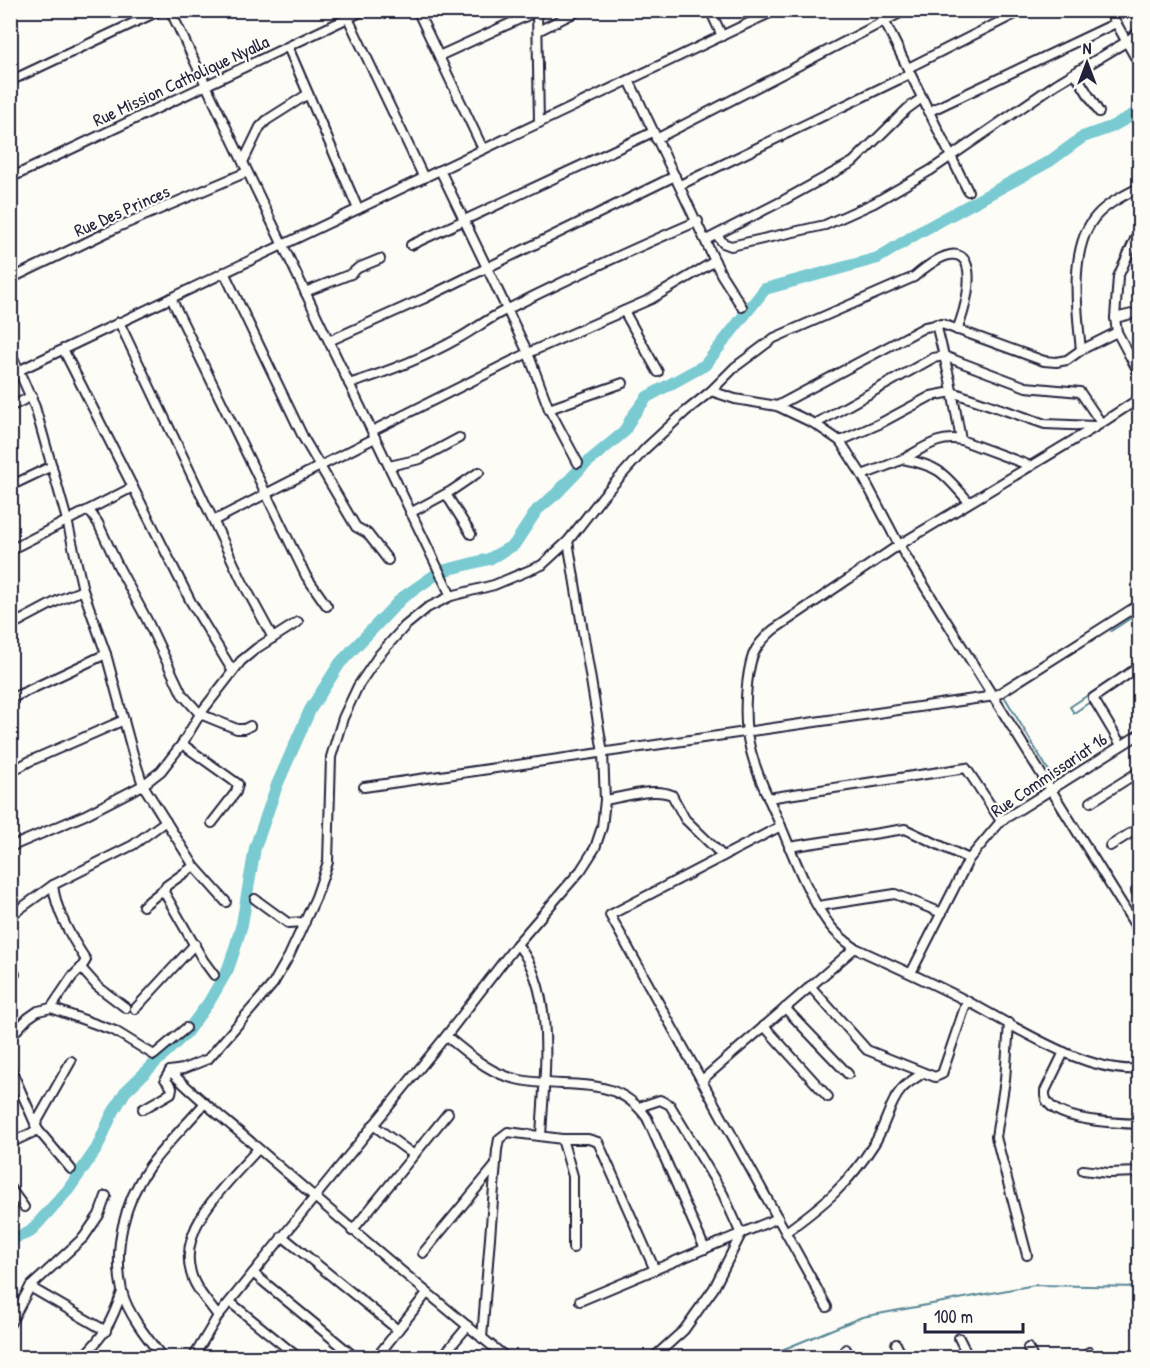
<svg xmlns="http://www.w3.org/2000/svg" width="1150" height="1368" font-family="'Patrick Hand',sans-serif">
  <rect width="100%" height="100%" fill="#fdfcf7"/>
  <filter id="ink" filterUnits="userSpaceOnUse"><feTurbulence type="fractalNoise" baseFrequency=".0167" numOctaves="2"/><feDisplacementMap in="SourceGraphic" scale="12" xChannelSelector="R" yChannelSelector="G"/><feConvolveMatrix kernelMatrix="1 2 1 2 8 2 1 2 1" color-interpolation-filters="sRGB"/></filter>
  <g filter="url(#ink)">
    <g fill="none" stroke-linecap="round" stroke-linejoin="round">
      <g stroke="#568795" stroke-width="2">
        <polyline points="1035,468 1053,457"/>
        <polyline points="902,557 907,565"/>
        <polyline points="924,593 976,677"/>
        <polyline points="1111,631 1134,616"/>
        <polyline points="1131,666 1140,661"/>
        <polyline points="1004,696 1047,768 1058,782"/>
        <polyline points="991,701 1044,787"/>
        <polyline points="1106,712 1124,740"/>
        <polyline points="1100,716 1090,702 1074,713 1070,707 1129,668"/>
        <polyline points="759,1358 772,1354 862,1317 1035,1285 1140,1287"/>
      </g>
      <g stroke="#79cad1" stroke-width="12">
        <polyline points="583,466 624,432 632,417 647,397 705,365 765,289 878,258 918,233 1050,161 1083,137 1111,127 1140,111"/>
        <polyline points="442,571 489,559 514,545 537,510 556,494 580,469"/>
        <polyline points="10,1240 30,1232 68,1190 97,1148 111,1116 125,1092 186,1033 209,1002 228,969 235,948 242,924 255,848 277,785 310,710 340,663 402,598 438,573"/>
      </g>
      <g stroke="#22223b" stroke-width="12">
        <g id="minor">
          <polyline points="170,10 451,596"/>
          <polyline points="417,10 483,149"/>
          <polyline points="537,10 539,123"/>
          <polyline points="710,10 722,36"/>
          <polyline points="879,10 968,191"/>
          <polyline points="1109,10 1140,66"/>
          <polyline points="348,18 424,178"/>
          <polyline points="538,31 580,10"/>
          <polyline points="288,47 358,209"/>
          <polyline points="439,56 537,11"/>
          <polyline points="908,68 1023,10"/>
          <polyline points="1075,73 1099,112"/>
          <polyline points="629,80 721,274 742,307"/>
          <polyline points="10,81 161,10"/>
          <polyline points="928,112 1116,23"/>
          <polyline points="656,139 906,10"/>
          <polyline points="243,162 260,127 267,120 308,94"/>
          <polyline points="440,170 528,353 549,409 578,463"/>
          <polyline points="10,178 365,10"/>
          <polyline points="680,185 910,74"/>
          <polyline points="1140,228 1118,277 1115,318 1117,332 1140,375"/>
          <polyline points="717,235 723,243 731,246 825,225 874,203 931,170 1056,84 1126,42 1140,31"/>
          <polyline points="706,240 784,200 853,162 907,109 922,98"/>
          <polyline points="411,245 653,132"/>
          <polyline points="224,272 304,439 356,527 367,533 388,560"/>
          <polyline points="10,279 118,227 247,172"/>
          <polyline points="305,292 351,274 358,268 380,259"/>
          <polyline points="171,298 306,576 327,606"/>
          <polyline points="624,311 658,372"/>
          <polyline points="1115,318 1140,312"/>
          <polyline points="119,322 242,581 273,638"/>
          <polyline points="936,324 950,380 961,440"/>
          <polyline points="329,341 425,298 675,176"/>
          <polyline points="63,349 191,602 232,670"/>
          <path d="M1081,350C1077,312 1068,246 1097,215C1108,203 1125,195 1140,187"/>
          <polyline points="10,351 35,407 67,520 83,590 106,654 133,754 143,785 194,866 226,902"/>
          <polyline points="20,370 776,10"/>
          <path d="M349,384C387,372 424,358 459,338C475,329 489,318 506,310C569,278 633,249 698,221"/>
          <polyline points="711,391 735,399 777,406 815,424 840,441 862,475 899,545 1140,933"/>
          <path d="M1140,398L1097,426L899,545L773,630C765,637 757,645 753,655C746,675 744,712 747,733C752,765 767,795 780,824C794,857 807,893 828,923C835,933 845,941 855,948C892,965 930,982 967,1001C1015,1026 1085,1074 1140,1069"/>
          <polyline points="777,406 925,327 942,324 1044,361 1056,362 1067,360 1081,350 1117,332"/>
          <polyline points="10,407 32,396"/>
          <polyline points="549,409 623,383"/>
          <polyline points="815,424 933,358 944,356 1026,387 1080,392 1101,423"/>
          <polyline points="372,431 528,353 651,299 715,261"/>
          <polyline points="840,441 879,424 931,396 952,392 1045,424 1095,426"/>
          <path d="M903,459C942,467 943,473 969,502"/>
          <polyline points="389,466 420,459 459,438"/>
          <path d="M862,475C876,470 890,465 903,459C923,449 938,435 961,440L1031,466"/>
          <polyline points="10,486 52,466"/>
          <polyline points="446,494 471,534"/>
          <polyline points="89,510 98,523 118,566 147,620 182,694 200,714 237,729 244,729 250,726"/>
          <polyline points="410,513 451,491 479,472"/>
          <polyline points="215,520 375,438"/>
          <polyline points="10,550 133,487"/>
          <polyline points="10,626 59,600 83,590"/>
          <polyline points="10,699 106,654"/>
          <polyline points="182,744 238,784 236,792 212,823"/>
          <polyline points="1121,745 1093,698 1140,666"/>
          <polyline points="10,772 30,761 124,720"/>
          <polyline points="364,787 995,696 1140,604"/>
          <polyline points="768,798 966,768 1001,821"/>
          <path d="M605,800C625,797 654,787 672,795L685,819L723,856"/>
          <polyline points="1091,802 1140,771"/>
          <polyline points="781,826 610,915 827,1307"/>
          <polyline points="1110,846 1140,827"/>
          <polyline points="10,847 85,815 143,785 161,771 182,744 200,714 241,661 257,648 298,622"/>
          <polyline points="789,847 905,829 969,859"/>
          <polyline points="194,866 166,886 164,892 203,960 214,975"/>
          <polyline points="1136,891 1140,889"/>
          <polyline points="255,899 288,923 305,922"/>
          <polyline points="143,906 164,889"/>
          <polyline points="818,906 895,894 942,913"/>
          <polyline points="17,911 53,885"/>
          <path d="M517,944C557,993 544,1077 541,1136"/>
          <polyline points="10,968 15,974"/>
          <polyline points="81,968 97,986 126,1008"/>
          <polyline points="911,973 969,859 1001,821 1140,734"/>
          <polyline points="810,986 867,1050 935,1077 942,1074 967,1001"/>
          <path d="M51,1008L72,977L81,968L86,960C71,937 56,912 53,885L133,845L166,821"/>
          <polyline points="785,1008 848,1074"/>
          <polyline points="135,1009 195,944"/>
          <polyline points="1009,1023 1005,1080 996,1137 1027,1255"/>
          <polyline points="764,1026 828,1097"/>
          <path d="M446,1036C468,1053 488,1073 516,1079C564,1091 614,1071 647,1118L705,1249"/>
          <polyline points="10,1037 28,1018 38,1011 51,1008 115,1031 154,1055 186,1028"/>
          <path d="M1064,1052L1045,1091C1041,1122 1119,1123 1140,1124"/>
          <polyline points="10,1067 38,1130 71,1169"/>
          <path d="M170,1071C198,1099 229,1123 259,1149C341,1220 422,1290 507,1358"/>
          <polyline points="702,1080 855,948"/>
          <polyline points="639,1107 660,1100 670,1105 723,1194 741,1234 714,1288 684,1330 653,1358"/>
          <path d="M143,1109L171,1093L172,1088L165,1079L170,1071L183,1069L208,1059L273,984L289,956L316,897L328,862L331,757L343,718L358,686L379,655L405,626L427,608L451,596L494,585L542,565L568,541L603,496L646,448L685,412L711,391L735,367L774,338L914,277C978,221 976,282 957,330"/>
          <polyline points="35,1125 71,1061"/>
          <polyline points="373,1125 414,1155"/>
          <polyline points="562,1139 573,1176 573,1248"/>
          <polyline points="10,1143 38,1130"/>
          <polyline points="1083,1170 1108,1173 1140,1172"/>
          <polyline points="10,1188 24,1207"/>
          <polyline points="352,1231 448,1113"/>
          <path d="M786,1232C824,1204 849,1184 874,1144C885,1128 889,1103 901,1090C906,1083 916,1078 923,1073"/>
          <polyline points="282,1236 398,1330"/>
          <polyline points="423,1253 495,1166"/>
          <polyline points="253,1273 356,1358"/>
          <polyline points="30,1287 106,1331"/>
          <polyline points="580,1301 778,1218"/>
          <polyline points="230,1302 299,1358"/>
          <path d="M218,1316C209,1303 195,1289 191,1273C177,1226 230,1181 258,1149"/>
          <polyline points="10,1324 30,1287 84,1237 99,1215 106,1196"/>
          <polyline points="482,1338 497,1150 499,1139 508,1132 562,1139 588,1139 598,1142 655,1270"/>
          <polyline points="959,1338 969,1358"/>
          <polyline points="896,1344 903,1358"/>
          <polyline points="1028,1348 1033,1358"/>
          <polyline points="846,1349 850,1358"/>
          <polyline points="1089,1352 1091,1358"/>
          <path d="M81,1358C104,1337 112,1321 122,1292"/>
          <path d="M163,1358C148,1339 127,1313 122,1291C113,1248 124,1202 149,1167C165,1145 186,1125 204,1104"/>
          <polyline points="193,1358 218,1316 446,1036 517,944 581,870 595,848 602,827 605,800 603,753 568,541"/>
          <polyline points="376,1358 427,1293"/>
          <polyline points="441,1358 468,1326"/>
        </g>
      </g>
      <use href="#minor" stroke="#fdfcf7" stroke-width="8"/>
    </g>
  </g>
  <g text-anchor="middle" stroke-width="4.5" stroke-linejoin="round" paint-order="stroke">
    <g font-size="18" fill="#22223b" stroke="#fdfcf7">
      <text transform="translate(181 81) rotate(-25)" y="6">Rue Mission Catholique Nyalla</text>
      <text transform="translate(122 211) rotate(-24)" y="6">Rue Des Princes</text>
      <text transform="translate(1049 775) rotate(-34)" y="6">Rue Commissariat 16</text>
    </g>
  </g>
  <rect width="1150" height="1368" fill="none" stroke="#fdfcf7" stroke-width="36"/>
  <rect x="18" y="18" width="1114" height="1332" fill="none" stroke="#22223b" stroke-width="2" filter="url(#ink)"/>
  <g transform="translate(1087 63)" stroke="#fdfcf7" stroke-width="4.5" paint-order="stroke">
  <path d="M0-4.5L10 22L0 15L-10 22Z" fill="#22223b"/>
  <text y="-9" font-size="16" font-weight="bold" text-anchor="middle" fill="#22223b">N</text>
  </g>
  <path d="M925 1323v9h98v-9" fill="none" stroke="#22223b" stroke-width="3"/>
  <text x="934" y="1323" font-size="18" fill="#22223b" stroke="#fdfcf7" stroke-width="4.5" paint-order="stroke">100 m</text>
</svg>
